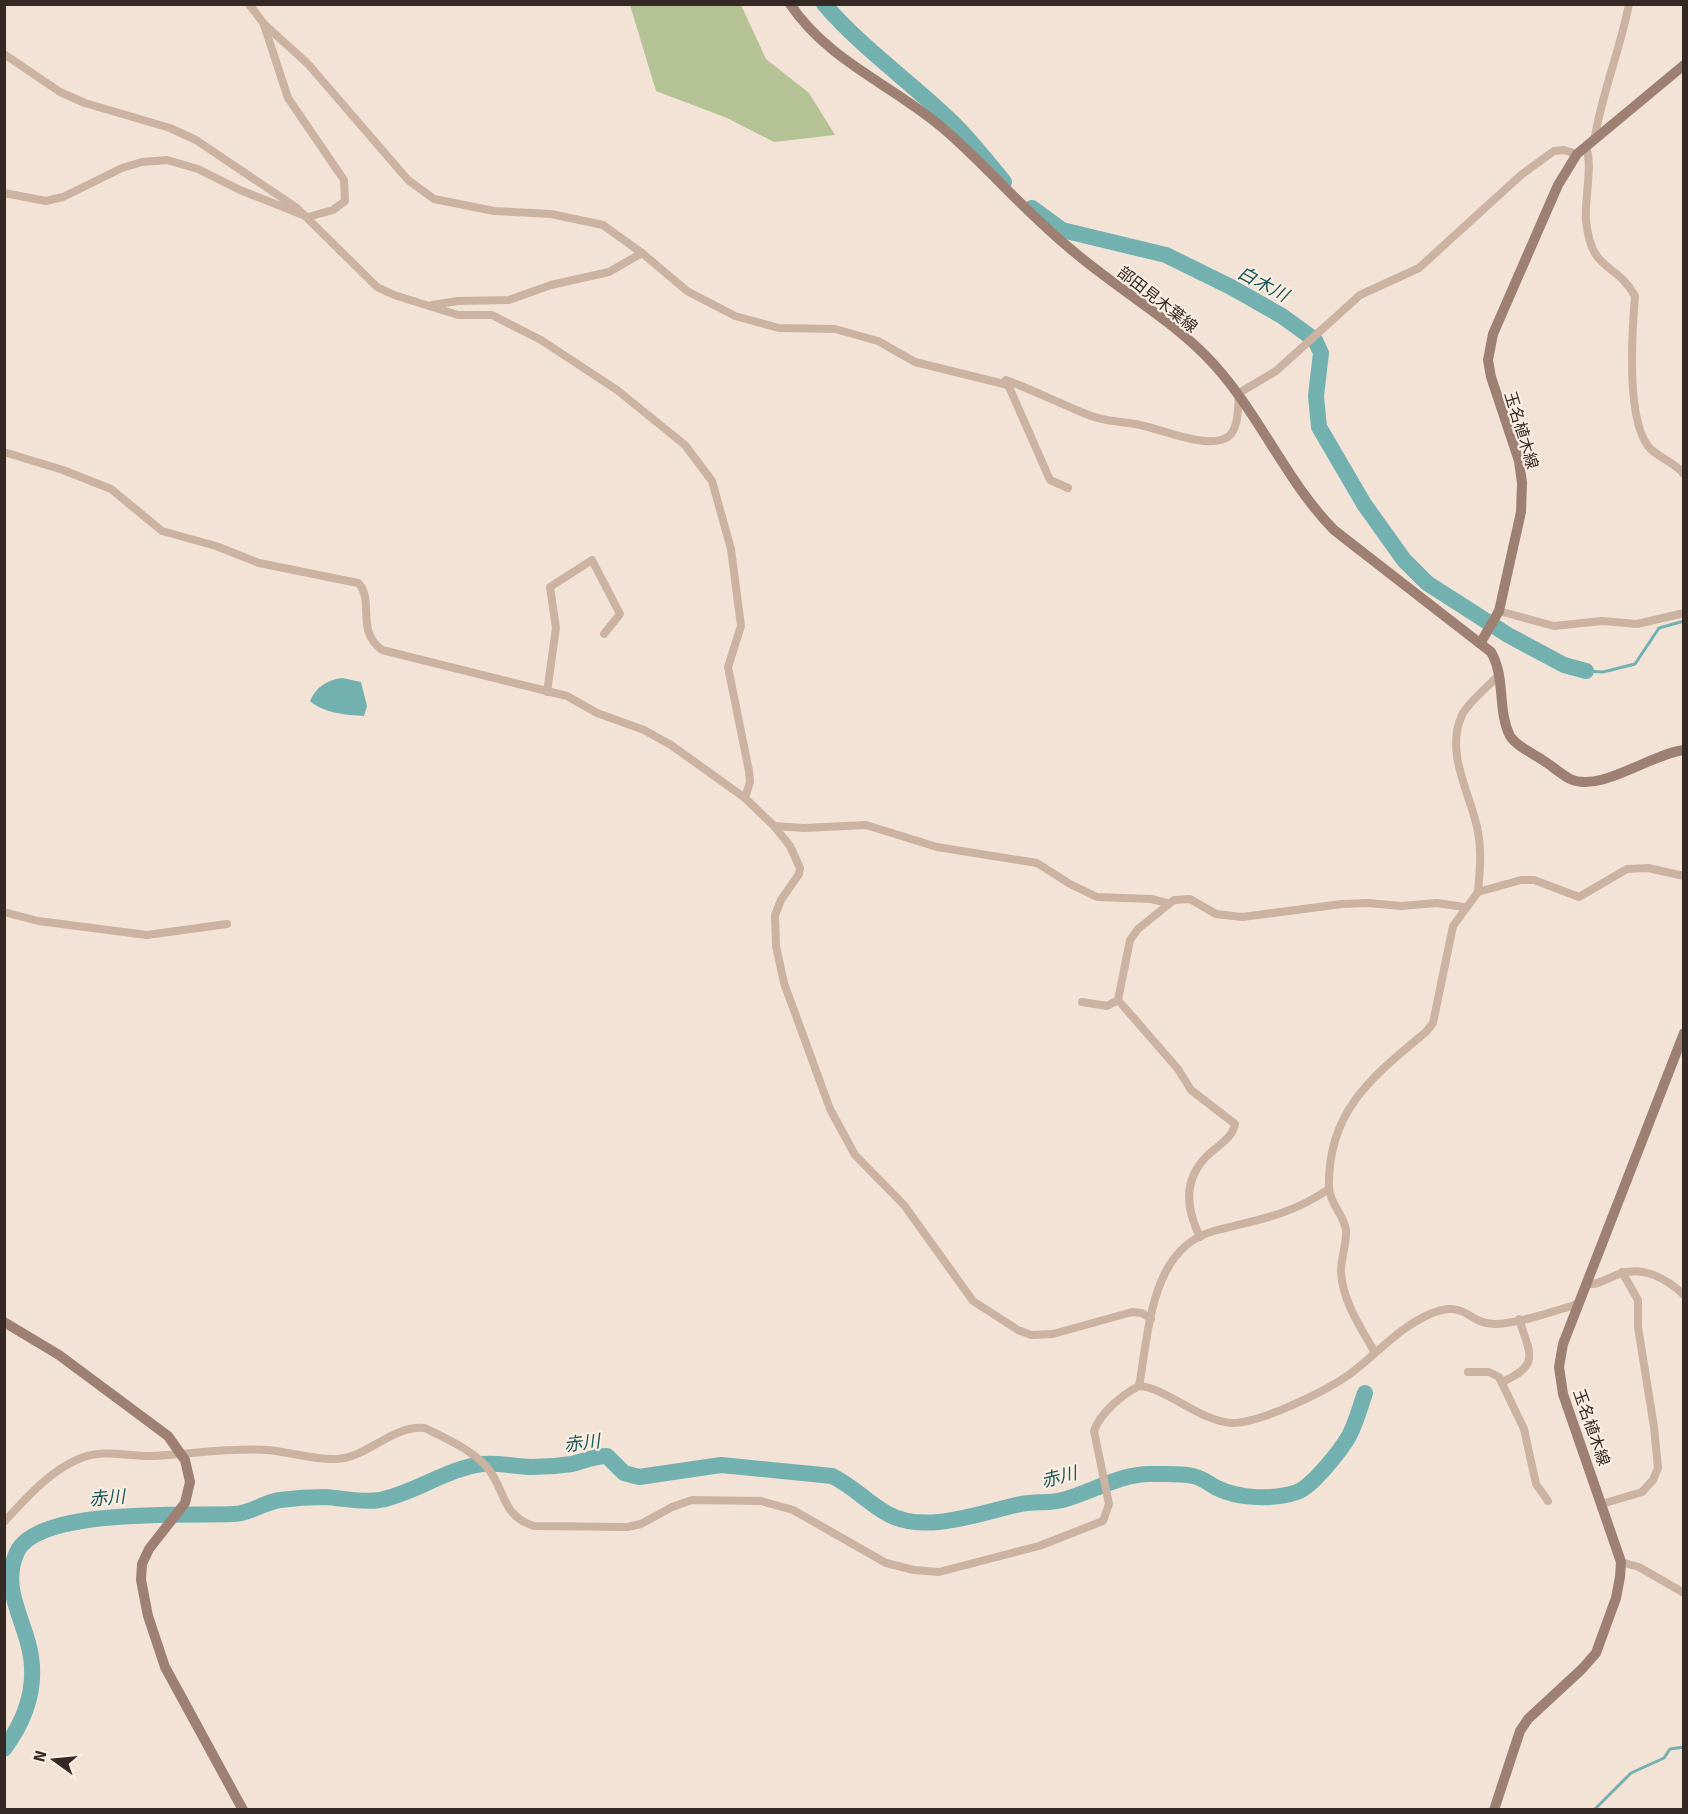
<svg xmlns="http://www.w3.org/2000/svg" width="1688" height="1814" font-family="Signika,'Noto Sans JP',sans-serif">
  <rect width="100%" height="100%" fill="#f2e3d6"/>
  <polygon fill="#b5c295" points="630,5 741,5 766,59 809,93 835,135 774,142 727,118 656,91"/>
  <path fill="#73b1b1" d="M342,678L361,682L367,706L364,716C346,715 323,713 310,701C316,687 327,680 342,678Z"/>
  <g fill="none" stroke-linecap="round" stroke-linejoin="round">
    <g stroke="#73b1b1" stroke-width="3">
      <polyline points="1586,671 1603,672 1635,664 1659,628 1684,621"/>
      <polyline points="1594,1810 1631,1773 1664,1758 1670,1749 1684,1747"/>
    </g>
    <g stroke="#73b1b1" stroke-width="16">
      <path d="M824,4C862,48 908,80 950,120C970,139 987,161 1004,182"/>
      <polyline points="1032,208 1062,230 1166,255 1231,287 1282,316 1315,340 1321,353 1316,396 1319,427 1364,504 1404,560 1427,583 1508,635 1564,665 1586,671"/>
      <path d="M4,1749C27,1718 39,1682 28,1643C20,1612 2,1585 17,1552C38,1507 189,1516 233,1514C250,1514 264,1502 280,1500C295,1498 311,1497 325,1497C343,1498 362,1503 380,1500C415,1493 446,1469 482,1464C498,1462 515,1467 532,1467C545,1467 559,1466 572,1464C584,1461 595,1456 607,1456L624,1473L639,1477L721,1465L832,1476C853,1486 868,1503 888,1514C926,1535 982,1512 1021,1504C1036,1501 1052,1504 1066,1499C1094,1491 1122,1473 1152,1474C1165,1474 1181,1473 1193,1476C1203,1478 1209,1484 1217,1488C1239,1499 1274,1500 1297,1492C1312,1487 1341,1450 1349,1436C1356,1423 1360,1407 1365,1393"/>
    </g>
    <g stroke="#cbb2a1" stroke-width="8">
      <polyline points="249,4 264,24 308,64 408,180 434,199 494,211 551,214 603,225 642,253 687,291 735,316 779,328 835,329 878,341 915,362 1008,385"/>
      <polyline points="4,54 60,92 85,103 170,128 196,140 297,208 377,287 394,295 458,315 492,315 541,340 617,390 685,445 712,481 731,549 741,626 728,667 749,771 750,782 745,798"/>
      <path d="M1595,136C1603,90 1620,50 1629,4"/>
      <path d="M1585,146C1594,160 1584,201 1586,220C1591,274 1616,261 1635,296C1632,332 1626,417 1648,446C1657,458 1674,461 1684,474"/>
      <polyline points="4,193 46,201 63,197 122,168 142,162 167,160 198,169 240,190 308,217 333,210 345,201 344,180 288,98 264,25"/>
      <polyline points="432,305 458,301 509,300 551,285 609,272 642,253"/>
      <path d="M4,452L63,470L111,489L162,531L216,546L259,563L358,583C375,599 355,631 382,650L567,696L597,713L644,730L671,745L745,798L774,826L804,828L866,825L937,847L1037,863L1070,884L1097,897L1151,899L1167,903"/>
      <path d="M1068,488L1050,480L1006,380C1033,390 1059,403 1086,414C1104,422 1122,421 1140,425C1161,429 1211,451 1229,436C1239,428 1238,405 1239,393L1276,371L1360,295L1419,268L1521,175L1554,151L1564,150L1577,154"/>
      <polyline points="1499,611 1554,626 1602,621 1637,624 1684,613"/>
      <polyline points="547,692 556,628 550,587 592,560 620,614 604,634"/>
      <polyline points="774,826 790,846 800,868 799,874 781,900 775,915 776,946 784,983 830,1109 855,1155 904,1205 973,1301 1018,1330 1031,1335 1053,1334 1132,1312 1142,1313 1151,1319"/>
      <path d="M1478,892C1480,870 1482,849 1477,827C1469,791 1445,752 1462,715C1469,701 1489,686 1500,674"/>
      <polyline points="4,912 38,921 147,935 227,924"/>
      <path d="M1118,1000L1178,1069L1191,1090L1235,1124C1232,1139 1218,1145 1208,1155C1183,1179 1186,1209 1200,1237"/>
      <polyline points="1082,1002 1107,1006 1118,1000 1130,940 1138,929 1174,900 1190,899 1216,914 1242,917 1342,904 1368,903 1401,906 1437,903 1464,907"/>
      <path d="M1588,1284C1599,1285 1608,1278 1619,1274C1643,1265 1667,1279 1684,1295"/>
      <path d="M1374,1351C1360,1327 1342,1300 1341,1271C1341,1258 1347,1243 1346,1230C1344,1215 1330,1204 1329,1188C1327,1111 1373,1076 1426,1032L1433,1023L1453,926L1478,892L1521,880H1534L1579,897L1627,869L1648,868L1684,876"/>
      <polyline points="1468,1372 1489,1372 1499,1377 1524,1429 1536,1484 1548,1501"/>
      <path d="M1502,1382C1541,1365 1530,1354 1519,1319"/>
      <path d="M1139,1386C1149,1333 1150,1248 1214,1231C1259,1219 1289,1216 1329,1189"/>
      <polyline points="1602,1504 1642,1492 1653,1480 1658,1468 1654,1427 1638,1327 1638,1300 1622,1272"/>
      <path d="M4,1522C26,1498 49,1471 81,1458C103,1449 126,1456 149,1456C188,1455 228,1447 268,1450C290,1452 314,1460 336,1459C368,1458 391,1425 425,1428C445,1438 468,1448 484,1464C506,1486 499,1515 534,1526L627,1527L641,1524L672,1507L692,1500L761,1501L793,1510L886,1563L914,1570L939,1572L1039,1546L1103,1521L1109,1504L1094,1431C1100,1413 1123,1394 1139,1386C1165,1387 1201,1422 1232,1423C1261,1423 1326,1391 1350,1374C1377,1354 1398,1328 1430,1314C1467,1299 1466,1323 1494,1324C1514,1325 1558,1310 1578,1304"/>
      <polyline points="1621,1562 1639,1567 1684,1593"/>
    </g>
    <g stroke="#9e8073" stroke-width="10">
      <path d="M790,4C829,62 893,85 944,129C989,168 1027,214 1073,251C1115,287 1166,316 1205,355C1257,407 1283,478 1334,530L1491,652C1506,678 1497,710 1510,736C1516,746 1534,754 1544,761C1552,766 1561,774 1570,779C1601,793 1650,754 1684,750"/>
      <polyline points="1481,642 1499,611 1521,512 1522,483 1519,461 1491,377 1488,360 1493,334 1558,185 1577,154 1684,65"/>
      <polyline points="4,1322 59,1355 168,1436 185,1460 190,1482 185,1503 149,1549 142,1564 141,1580 148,1616 165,1667 243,1810"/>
      <polyline points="1494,1810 1520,1731 1528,1719 1582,1669 1596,1653 1616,1598 1620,1577 1621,1562 1563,1394 1559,1367 1563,1344 1684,1033"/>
    </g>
  </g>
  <g text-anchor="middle" stroke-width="4.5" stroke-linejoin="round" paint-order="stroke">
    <g font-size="16" fill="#352925" stroke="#faeee2">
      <text transform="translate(1158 299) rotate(38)" y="6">部田見木葉線</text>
      <text transform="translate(1522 430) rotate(73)" y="6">玉名植木線</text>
      <text transform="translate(1592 1427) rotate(71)" y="6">玉名植木線</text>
    </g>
    <g font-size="18" font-style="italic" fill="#185859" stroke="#faeee2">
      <text transform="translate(1263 284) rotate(28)" y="6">白木川</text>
      <text transform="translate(582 1443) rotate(-7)" y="6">赤川</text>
      <text transform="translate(1059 1477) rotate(-14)" y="6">赤川</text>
      <text transform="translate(107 1498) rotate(-5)" y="6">赤川</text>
    </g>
  </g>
  <rect width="1688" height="1814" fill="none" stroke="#352925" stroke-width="12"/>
  <g transform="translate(54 1760) rotate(285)" stroke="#faeee2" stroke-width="4.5" paint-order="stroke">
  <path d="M0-4.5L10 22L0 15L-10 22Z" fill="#352925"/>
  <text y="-9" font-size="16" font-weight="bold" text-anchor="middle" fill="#352925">N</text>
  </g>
</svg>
